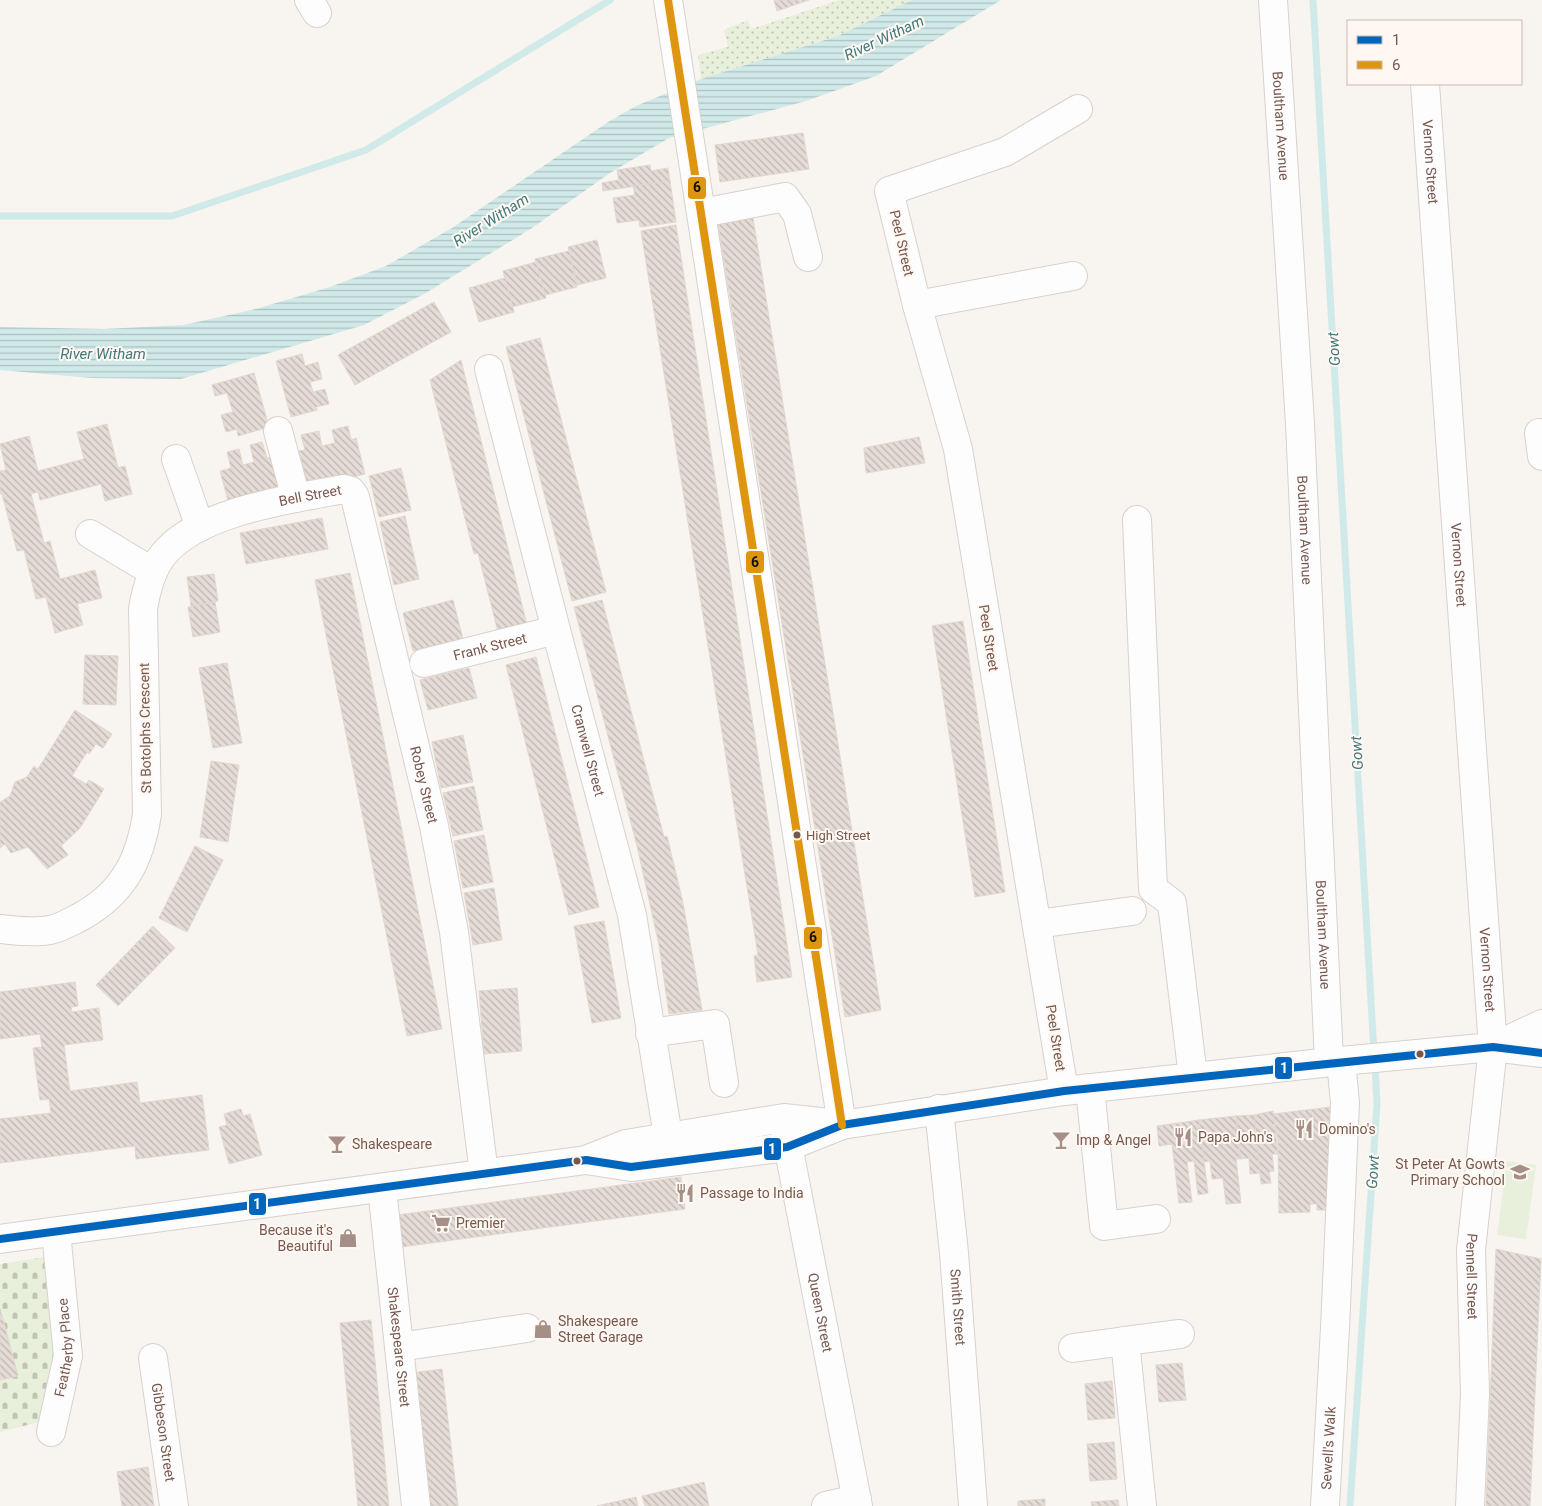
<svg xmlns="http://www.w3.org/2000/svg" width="1542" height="1506" font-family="Roboto,sans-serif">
  <defs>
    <pattern id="grass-dots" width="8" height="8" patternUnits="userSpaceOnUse" patternTransform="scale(1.25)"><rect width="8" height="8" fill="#e8efda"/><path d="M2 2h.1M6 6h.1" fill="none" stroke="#c1c4b3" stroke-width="1.8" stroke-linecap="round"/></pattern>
    <pattern id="cemetery-stones" width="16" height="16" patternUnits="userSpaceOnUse" patternTransform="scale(1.25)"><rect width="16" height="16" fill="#e8efda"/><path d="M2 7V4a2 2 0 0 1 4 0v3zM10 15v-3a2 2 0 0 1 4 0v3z" fill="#c1c4b3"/></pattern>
    <pattern id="water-rules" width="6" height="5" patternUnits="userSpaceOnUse" patternTransform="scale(1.25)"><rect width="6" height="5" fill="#d0eae9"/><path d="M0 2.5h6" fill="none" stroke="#aec0bf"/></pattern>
    <pattern id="building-back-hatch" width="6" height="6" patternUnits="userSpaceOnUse" patternTransform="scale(1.25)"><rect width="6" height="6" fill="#e5dcd6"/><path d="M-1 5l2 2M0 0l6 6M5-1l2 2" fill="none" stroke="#beb5b0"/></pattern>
  </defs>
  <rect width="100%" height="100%" fill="#f8f4ef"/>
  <polygon fill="url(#grass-dots)" points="840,0 912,0 838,36 701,79 698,55 728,47 724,30 748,20 751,29"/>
  <polygon fill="url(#cemetery-stones)" points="52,1256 60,1326 47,1420 0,1432 0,1264"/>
  <polygon fill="#e8efda" points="1507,1161 1536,1165 1526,1239 1497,1235"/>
  <polygon fill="url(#water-rules)" points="912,0 1001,0 876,76 806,101 669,138 610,173 532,228 424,294 364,325 181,379 91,378 0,370 0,327 104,329 183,325 252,310 330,287 386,266 452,228 608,122 636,106 701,79 838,36"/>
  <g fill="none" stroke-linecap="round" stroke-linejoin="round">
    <g stroke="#d0eae9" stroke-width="7">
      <polyline points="1313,0 1374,1053"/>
      <polyline points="0,216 172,216 366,150 610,0"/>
      <polyline points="1350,1506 1377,1104 1375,1064"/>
    </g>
  </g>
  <g fill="url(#building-back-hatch)" stroke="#e1d7d1">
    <polygon points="774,0 809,0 777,11"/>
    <polygon points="803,133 809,169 720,182 715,145"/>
    <polygon points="650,165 651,171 668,168 670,181 603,191 602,183 619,180 617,170"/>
    <polygon points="670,181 676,222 640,227 639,220 617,223 613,198 635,195 633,186"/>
    <polygon points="753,218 881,1010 845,1017 718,223"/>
    <polygon points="676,225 792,977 757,982 754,956 758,955 641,231"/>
    <polygon points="597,240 606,278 577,285 568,247"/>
    <polygon points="569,251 577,287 545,295 535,259"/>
    <polygon points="536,262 546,298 512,307 503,271"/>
    <polygon points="505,278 514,312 479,322 469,288"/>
    <polygon points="434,302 451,332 355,385 338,355"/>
    <polygon points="540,338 606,592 572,601 506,347"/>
    <polygon points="302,354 305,366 318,362 322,379 310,382 313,392 325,389 329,404 316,407 317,410 291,417 276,361"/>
    <polygon points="461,360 527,625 498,632 478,553 474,554 430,380"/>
    <polygon points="254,373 269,427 238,436 237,429 226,432 221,415 233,412 227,393 215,396 212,385"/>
    <polygon points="107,424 118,468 125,466 132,494 105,501 101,484 40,500 38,492 31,494 44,543 50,541 60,579 95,570 102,598 77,604 83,625 55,633 46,597 36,599 24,550 17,551 2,494 0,494 0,471 6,470 0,444 29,436 38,471 84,459 77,432"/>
    <polygon points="348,426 351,440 356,438 365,474 308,488 299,451 305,450 301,435 319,431 322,446 335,443 332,430"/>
    <polygon points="919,437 925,463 866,473 864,448"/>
    <polygon points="262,442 267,458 276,456 285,488 229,504 220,471 231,468 227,452 239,449 243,465 254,462 250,445"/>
    <polygon points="401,468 411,510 379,517 369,476"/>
    <polygon points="405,516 419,579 394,585 380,522"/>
    <polygon points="322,518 328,549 246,564 240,533"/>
    <polygon points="350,573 442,1029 407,1036 315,580"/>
    <polygon points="214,574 218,601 191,606 187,577"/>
    <polygon points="453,600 463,639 413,651 403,613"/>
    <polygon points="602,600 664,837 667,836 683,903 702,1010 669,1014 659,945 637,846 574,607"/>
    <polygon points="215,602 220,632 193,637 188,607"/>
    <polygon points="963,621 1005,892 975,897 932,626"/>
    <polygon points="85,655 118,656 116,705 83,704"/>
    <polygon points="536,657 599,907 569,915 506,665"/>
    <polygon points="227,663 242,743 213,748 199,668"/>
    <polygon points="469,668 477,698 428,710 420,680"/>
    <polygon points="75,710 112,734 103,748 96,744 89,754 87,752 72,776 86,784 89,780 104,789 80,828 61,846 68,855 47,869 28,847 11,853 5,844 0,848 0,802 10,796 15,782 27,777 34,766 38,769"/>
    <polygon points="463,735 473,782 441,788 432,742"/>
    <polygon points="211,761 239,765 228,842 200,837"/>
    <polygon points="474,786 483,830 453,836 443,793"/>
    <polygon points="484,835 493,882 463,888 454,841"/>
    <polygon points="195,846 223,860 187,932 159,918"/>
    <polygon points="494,888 502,940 473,945 464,893"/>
    <polygon points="604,921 621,1018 592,1023 574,926"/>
    <polygon points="153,926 175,948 118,1006 96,985"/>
    <polygon points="75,982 78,1006 71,1007 72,1012 99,1008 103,1040 64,1045 70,1091 137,1082 140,1103 202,1095 209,1150 136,1159 135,1146 0,1163 0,1119 51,1113 49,1099 40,1100 33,1048 42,1047 40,1034 0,1039 0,992"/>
    <polygon points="517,988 522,1051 484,1054 479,991"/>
    <polygon points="1331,1107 1326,1210 1317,1210 1317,1204 1310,1204 1310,1212 1279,1213 1278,1140 1273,1114"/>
    <polygon points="241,1109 243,1116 250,1114 262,1155 229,1164 219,1127 227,1125 224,1114"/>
    <polygon points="1273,1111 1278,1154 1272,1154 1274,1171 1269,1172 1271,1183 1261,1184 1254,1115"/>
    <polygon points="1254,1115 1260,1173 1250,1174 1249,1158 1240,1159 1236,1116"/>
    <polygon points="1236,1116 1240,1159 1236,1159 1241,1203 1226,1204 1223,1178 1212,1179 1210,1161 1204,1162 1199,1120"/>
    <polygon points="1199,1120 1208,1193 1198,1195 1194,1161 1187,1162 1192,1202 1179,1203 1172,1144 1159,1146 1157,1126"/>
    <polygon points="681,1177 685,1209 394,1248 390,1216"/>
    <polygon points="1496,1249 1541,1259 1530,1506 1486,1506"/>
    <polygon points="0,1308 18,1376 0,1380"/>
    <polygon points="371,1320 389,1506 358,1506 340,1323"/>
    <polygon points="1182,1363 1186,1400 1159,1402 1156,1365"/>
    <polygon points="442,1369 458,1506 427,1506 412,1373"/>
    <polygon points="1112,1381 1115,1418 1088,1420 1085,1384"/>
    <polygon points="1114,1442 1117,1479 1090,1481 1087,1444"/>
    <polygon points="148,1467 154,1506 122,1506 117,1472"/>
    <polygon points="704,1482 709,1506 645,1506 642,1496"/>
    <polygon points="636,1497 638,1506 597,1506"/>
    <polygon points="1045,1499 1045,1506 1018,1506 1018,1501"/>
    <polygon points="1118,1500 1119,1506 1092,1506 1091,1502"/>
  </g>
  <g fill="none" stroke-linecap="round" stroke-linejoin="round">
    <g stroke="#d8d1cd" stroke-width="30">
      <g id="minor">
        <polyline points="309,0 317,13"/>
        <polyline points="668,0 842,1125"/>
        <path id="s1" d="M1273,0L1300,424L1329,1062"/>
        <path id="s2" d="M1425,84L1493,1047L1471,1250L1475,1393L1470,1506"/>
        <polyline points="702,213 785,197 797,214 808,257"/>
        <polyline points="917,305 1073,276"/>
        <path id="s3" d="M489,369L556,630L632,915L668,1136"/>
        <polyline points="278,431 296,498"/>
        <polyline points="1539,433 1542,456"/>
        <polyline points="176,459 200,527"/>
        <polyline points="1137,520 1153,889 1172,903 1193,1077"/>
        <polyline points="90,534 153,572"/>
        <path id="s4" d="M424,663L556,630"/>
        <polyline points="1037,924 1132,911"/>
        <path id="s5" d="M0,929C16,931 34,933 50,930C61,928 72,921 82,916C124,892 140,860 147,814L143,609C146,591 151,570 163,555C198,511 291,499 344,489L351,491L355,497L434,826L454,932L484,1174"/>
        <polyline points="650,1033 715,1024 724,1083"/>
        <polyline points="1493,1047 1542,1024"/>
        <polyline points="1090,1088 1104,1226 1156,1219"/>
        <polyline points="1064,1091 958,449 917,305 889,191 1005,152 1078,109"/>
        <path id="s6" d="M939,1109L954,1253L973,1506"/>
        <path id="s7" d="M785,1130L858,1506"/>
        <polyline points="586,1160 631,1167 787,1147 842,1125 1064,1091 1341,1061 1493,1047 1542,1053"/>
        <path id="s8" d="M382,1188L416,1506"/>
        <polyline points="0,1239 586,1160 626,1144 784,1118 838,1124"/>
        <polyline points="399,1347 527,1328"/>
        <polyline points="1073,1348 1125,1341"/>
        <path id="s9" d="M153,1358L174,1506"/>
        <path id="s10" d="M51,1432L68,1356L56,1232"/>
        <polyline points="826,1506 857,1499"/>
        <polyline points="1142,1506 1125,1341 1180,1334"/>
        <path id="s11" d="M1325,1506L1335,1328L1345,1103L1341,1061"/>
      </g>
    </g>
    <use href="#minor" stroke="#fefdfd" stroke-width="28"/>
    <g stroke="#fff8f2" stroke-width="11">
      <polyline id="bus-1" points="0,1239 586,1160 631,1167 787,1147 842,1125 1064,1091 1493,1047 1542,1053"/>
    </g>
    <g stroke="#fff8f2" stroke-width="11">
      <polyline id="bus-2" points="668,0 842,1125"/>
    </g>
    <use href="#bus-1" stroke="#0065bd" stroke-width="8"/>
    <use href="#bus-2" stroke="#de9610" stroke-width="8"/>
  </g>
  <defs>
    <g id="restaurant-bare" transform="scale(1.5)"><path d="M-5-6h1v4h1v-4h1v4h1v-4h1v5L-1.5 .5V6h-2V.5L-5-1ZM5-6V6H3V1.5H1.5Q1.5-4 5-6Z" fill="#a58f86" stroke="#fff8f2" stroke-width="2.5" paint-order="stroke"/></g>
    <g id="bar-bare" transform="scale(1.5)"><path d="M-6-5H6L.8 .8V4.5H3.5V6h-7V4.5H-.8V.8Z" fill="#a58f86" stroke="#fff8f2" stroke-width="2.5" paint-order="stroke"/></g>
    <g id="school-bare" transform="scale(1.5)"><path d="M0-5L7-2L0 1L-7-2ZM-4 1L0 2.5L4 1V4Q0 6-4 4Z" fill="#a58f86" stroke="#fff8f2" stroke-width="2.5" paint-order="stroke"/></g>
    <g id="supermarket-bare" transform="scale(1.5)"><path d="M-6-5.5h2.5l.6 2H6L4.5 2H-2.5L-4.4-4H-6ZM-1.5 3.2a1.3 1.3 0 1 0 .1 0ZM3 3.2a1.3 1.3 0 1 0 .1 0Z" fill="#a58f86" stroke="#fff8f2" stroke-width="2.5" paint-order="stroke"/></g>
    <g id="shop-bare" transform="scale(1.5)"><path d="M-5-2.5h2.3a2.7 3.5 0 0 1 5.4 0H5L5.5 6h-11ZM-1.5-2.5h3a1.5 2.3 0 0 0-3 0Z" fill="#a58f86" stroke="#fff8f2" stroke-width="2.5" paint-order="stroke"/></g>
  </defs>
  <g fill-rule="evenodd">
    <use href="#restaurant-bare" x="1304" y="1129"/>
    <use href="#restaurant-bare" x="1183" y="1137"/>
    <use href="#bar-bare" x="1061" y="1140"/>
    <use href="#bar-bare" x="337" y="1144"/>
    <use href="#school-bare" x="1520" y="1172"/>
    <use href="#restaurant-bare" x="685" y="1193"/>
    <use href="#supermarket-bare" x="441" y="1223"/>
    <use href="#shop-bare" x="348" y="1238"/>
    <use href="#shop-bare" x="543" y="1329"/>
  </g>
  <g fill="#78584e" stroke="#fff8f2" stroke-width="2">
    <circle cx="797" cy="835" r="4.5"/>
    <circle cx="1420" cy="1054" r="4.5"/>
    <circle cx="577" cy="1161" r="4.5"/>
  </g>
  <g text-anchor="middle" stroke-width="4" stroke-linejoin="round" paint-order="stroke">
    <g font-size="13" fill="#78584e" stroke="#fff8f2" text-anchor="start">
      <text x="806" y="840">High Street</text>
    </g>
    <g font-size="14" fill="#78584e" stroke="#fff8f2">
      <text dy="5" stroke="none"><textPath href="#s1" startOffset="126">Boultham Avenue</textPath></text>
      <text dy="5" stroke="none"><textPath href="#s2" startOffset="78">Vernon Street</textPath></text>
      <text transform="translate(902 243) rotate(77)" y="5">Peel Street</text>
      <text dy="5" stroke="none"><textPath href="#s5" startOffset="636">Bell Street</textPath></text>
      <text dy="5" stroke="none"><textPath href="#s1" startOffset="531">Boultham Avenue</textPath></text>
      <text dy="5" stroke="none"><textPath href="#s2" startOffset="482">Vernon Street</textPath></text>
      <text transform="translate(989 638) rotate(81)" y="5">Peel Street</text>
      <text dy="5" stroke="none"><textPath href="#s4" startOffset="68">Frank Street</textPath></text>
      <text transform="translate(145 728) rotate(-91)" y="5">St Botolphs Crescent</text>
      <text dy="5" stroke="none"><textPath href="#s3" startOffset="394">Cranwell Street</textPath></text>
      <text dy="5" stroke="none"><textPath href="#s5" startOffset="981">Robey Street</textPath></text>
      <text dy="5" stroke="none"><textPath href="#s1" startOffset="936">Boultham Avenue</textPath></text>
      <text dy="5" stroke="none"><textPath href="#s2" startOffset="888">Vernon Street</textPath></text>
      <text transform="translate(1056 1038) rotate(81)" y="5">Peel Street</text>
      <text dy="5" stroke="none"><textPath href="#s2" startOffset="1196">Pennell Street</textPath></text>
      <text dy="5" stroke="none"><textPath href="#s6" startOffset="199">Smith Street</textPath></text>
      <text dy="5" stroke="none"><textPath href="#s7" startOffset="186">Queen Street</textPath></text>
      <text dy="5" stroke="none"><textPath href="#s10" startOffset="86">Featherby Place</textPath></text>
      <text dy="5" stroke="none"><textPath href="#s8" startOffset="160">Shakespeare Street</textPath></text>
      <text dy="5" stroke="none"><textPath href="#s9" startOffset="75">Gibbeson Street</textPath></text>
      <text dy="5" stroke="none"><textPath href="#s11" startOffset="58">Sewell's Walk</textPath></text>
    </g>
    <g font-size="14" fill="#78584e" stroke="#fff8f2" text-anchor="start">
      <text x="1319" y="1134">Domino's</text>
      <text x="1198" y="1142">Papa John's</text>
      <text x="1076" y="1145">Imp &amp; Angel</text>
      <text x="352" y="1149">Shakespeare</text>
      <text x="1505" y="1169" text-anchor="end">St Peter At Gowts<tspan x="1505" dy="16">Primary School</tspan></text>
      <text x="700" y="1198">Passage to India</text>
      <text x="456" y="1228">Premier</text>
      <text x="333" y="1235" text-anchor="end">Because it's<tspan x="333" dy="16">Beautiful</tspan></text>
      <text x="558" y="1326">Shakespeare<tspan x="558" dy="16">Street Garage</tspan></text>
    </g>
    <g font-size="15" font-style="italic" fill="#41797c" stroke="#fff8f2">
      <text transform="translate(884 38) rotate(-25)" y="5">River Witham</text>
      <text transform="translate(491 220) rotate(-32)" y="5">River Witham</text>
      <text transform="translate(1334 349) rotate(-93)" y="5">Gowt</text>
      <text x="103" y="359">River Witham</text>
      <text transform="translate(1357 753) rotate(-93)" y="5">Gowt</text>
      <text transform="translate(1373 1172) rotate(-86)" y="5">Gowt</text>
    </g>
  </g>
  <g stroke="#fff8f2" stroke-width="2">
    <rect x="687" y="176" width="20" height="24" rx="5" fill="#de9610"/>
    <rect x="745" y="550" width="20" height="24" rx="5" fill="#de9610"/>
    <rect x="803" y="926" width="20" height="24" rx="5" fill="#de9610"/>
    <rect x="1274" y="1056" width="19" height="24" rx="5" fill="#0065bd"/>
    <rect x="763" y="1137" width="19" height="24" rx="5" fill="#0065bd"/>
    <rect x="248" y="1192" width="19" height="24" rx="5" fill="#0065bd"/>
  </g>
  <g font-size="14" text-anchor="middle" font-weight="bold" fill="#fff">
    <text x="1284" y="1073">1</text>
    <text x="772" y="1154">1</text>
    <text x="257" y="1209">1</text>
  </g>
  <g font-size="14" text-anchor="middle" font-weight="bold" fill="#111">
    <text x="697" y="192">6</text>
    <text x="755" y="567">6</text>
    <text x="813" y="942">6</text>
  </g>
  <rect x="1347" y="20" width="175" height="65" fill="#fff8f2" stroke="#c9b8b0"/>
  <rect x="1357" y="36" width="25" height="8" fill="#0065bd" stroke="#c9b8b0"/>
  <text x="1392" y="45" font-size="15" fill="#78584e">1</text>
  <rect x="1357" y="61" width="25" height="8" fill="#de9610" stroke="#c9b8b0"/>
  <text x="1392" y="70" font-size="15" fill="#78584e">6</text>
</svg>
